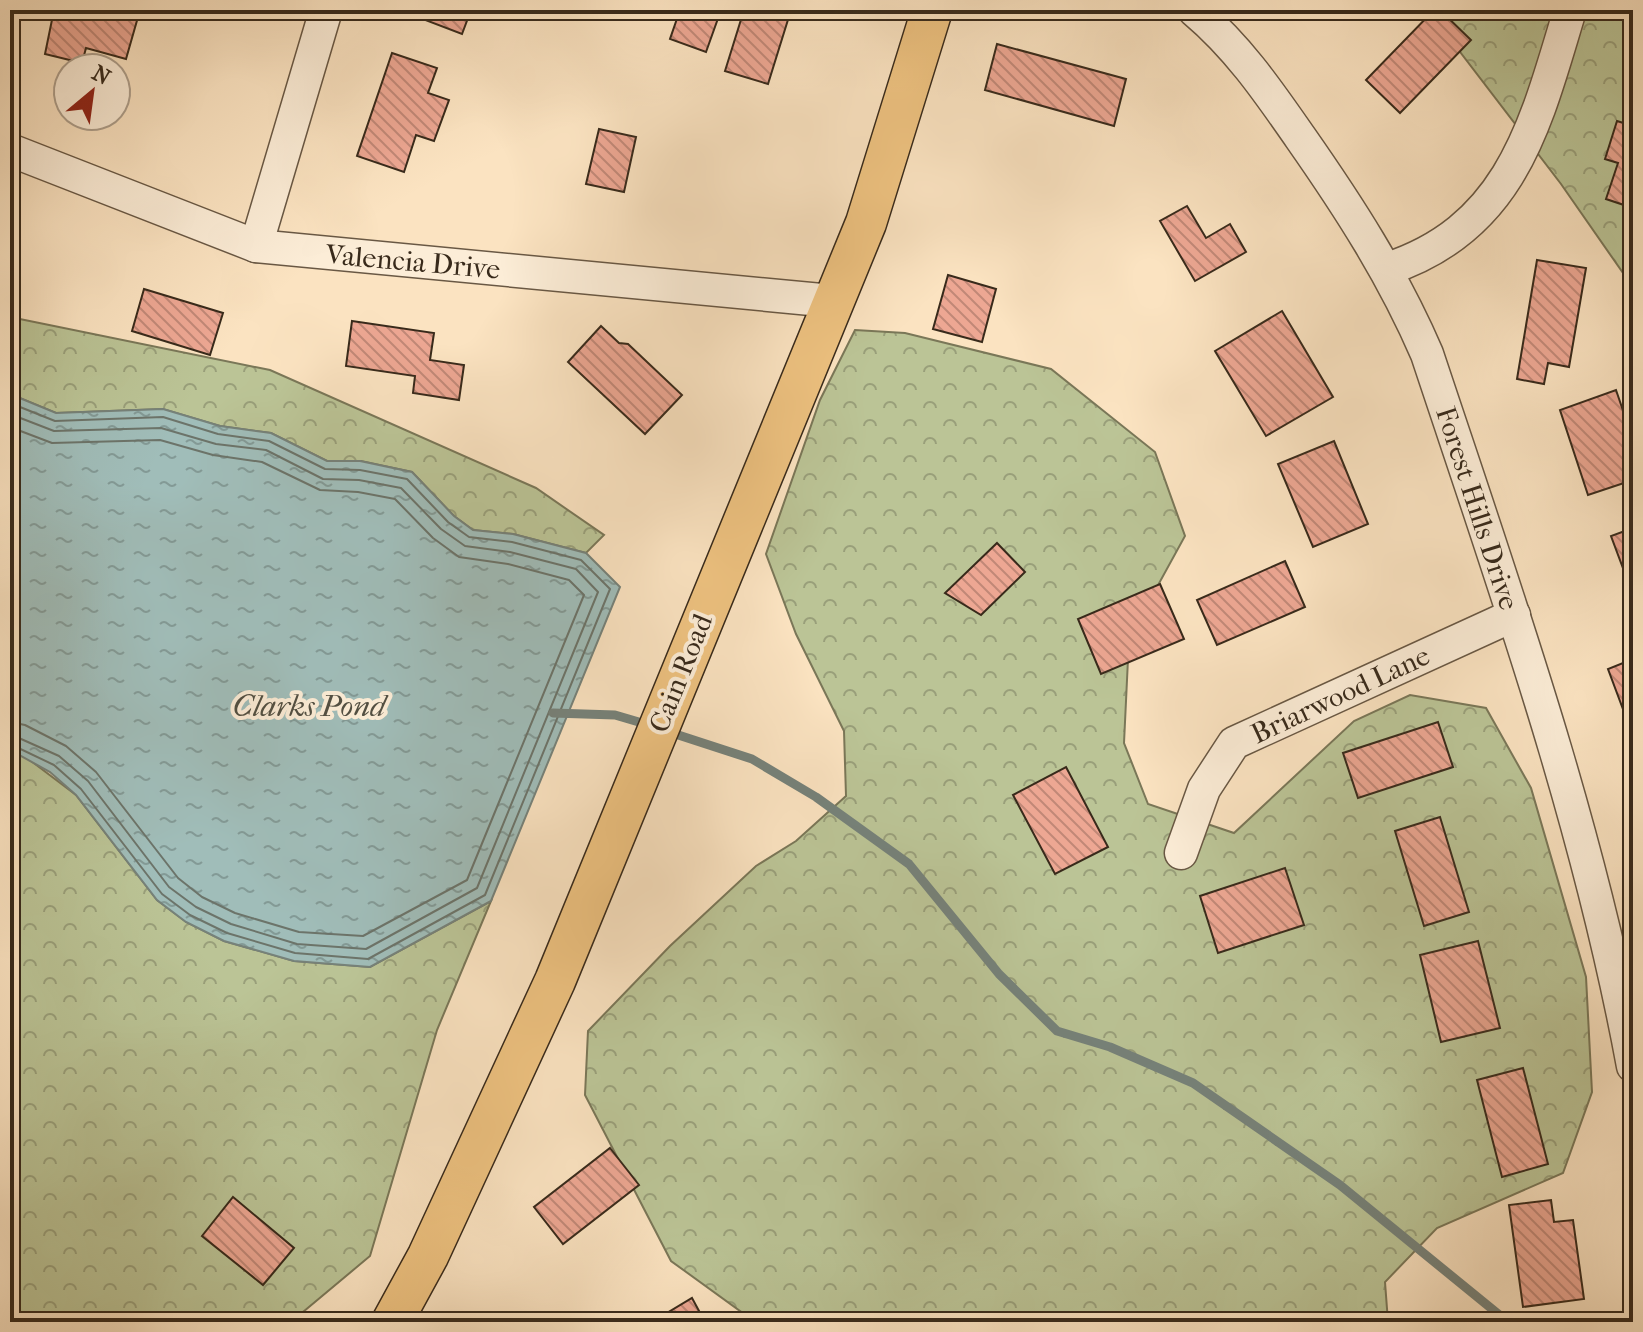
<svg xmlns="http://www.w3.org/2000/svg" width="1643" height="1332" font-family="'IM FELL French Canon',serif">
  <defs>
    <pattern id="forest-crowns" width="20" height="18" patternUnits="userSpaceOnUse" patternTransform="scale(2)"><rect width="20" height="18" fill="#bbc496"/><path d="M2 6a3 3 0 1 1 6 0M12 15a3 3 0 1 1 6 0" fill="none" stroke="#999f7a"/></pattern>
    <pattern id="water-ripples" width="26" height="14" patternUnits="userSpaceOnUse" patternTransform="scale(2)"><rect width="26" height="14" fill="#a0bdb9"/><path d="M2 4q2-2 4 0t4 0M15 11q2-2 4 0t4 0" fill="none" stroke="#839a96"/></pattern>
    <pattern id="building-back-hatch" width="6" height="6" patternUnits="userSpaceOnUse" patternTransform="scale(2)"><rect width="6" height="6" fill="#eda793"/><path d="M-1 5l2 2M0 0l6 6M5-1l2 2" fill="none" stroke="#c18877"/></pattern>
  </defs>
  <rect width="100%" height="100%" fill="#fbe3c1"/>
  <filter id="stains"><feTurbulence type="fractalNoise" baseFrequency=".0025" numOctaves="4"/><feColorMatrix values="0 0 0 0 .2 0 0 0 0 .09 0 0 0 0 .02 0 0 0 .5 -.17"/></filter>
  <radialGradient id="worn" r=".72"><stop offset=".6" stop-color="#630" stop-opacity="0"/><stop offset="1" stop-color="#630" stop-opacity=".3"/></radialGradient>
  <g fill="url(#forest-crowns)" stroke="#7a7758" stroke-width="2">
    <polygon points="1428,10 1633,10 1633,306 1623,273 1561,184"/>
    <polygon points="10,317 270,370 536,488 604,535 586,553 513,534 473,530 454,516 412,472 361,461 327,461 271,433 220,426 163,409 56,413 10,394"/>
    <polygon points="855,330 905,333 1051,369 1155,452 1185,536 1129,638 1124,743 1148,804 1234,833 1354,721 1410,695 1486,708 1531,788 1586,977 1592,1092 1563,1173 1437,1228 1385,1282 1388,1322 766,1322 747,1316 671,1261 585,1095 588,1031 670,946 756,866 796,841 846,796 844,731 796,634 766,554 820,400"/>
    <polygon points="10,745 76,795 157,900 186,922 224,941 294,961 370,967 491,901 437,1030 370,1256 291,1322 10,1322"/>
  </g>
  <polygon fill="url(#water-ripples)" stroke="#76827a" stroke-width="2" points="10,394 56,413 163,409 220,426 271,433 327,461 360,461 412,472 454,516 473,530 513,534 586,553 620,587 491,901 370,967 294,961 224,941 186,922 157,900 76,795 50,772 10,750"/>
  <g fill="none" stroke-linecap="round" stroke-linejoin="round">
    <g stroke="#6c746a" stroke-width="2">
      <polyline points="10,403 55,421 163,417 218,434 269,441 325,469 360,470 407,479 448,522 469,537 512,542 581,560 610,589 485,895 368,959 295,953 227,933 190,915 162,894 81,789 54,765 10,744"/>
      <polyline points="10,414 54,431 161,428 216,444 266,450 323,479 359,480 401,488 441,529 465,546 510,552 576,569 598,592 477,888 366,949 297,944 231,924 196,907 169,887 88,781 59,756 10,734"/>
      <polyline points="10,427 52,443 160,440 213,455 262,462 320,490 358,492 395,499 433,538 459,557 508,564 569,580 584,595 467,880 363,936 299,932 235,913 202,897 178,878 96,772 66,746 25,725 10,722"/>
    </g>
    <g stroke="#76827a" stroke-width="9">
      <polyline points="553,713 615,715 649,725"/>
      <polyline points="666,731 752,759 816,797 909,864 999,974 1057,1031 1110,1047 1193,1083 1340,1185 1508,1322"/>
    </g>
  </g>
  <g fill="url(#building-back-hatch)" stroke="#382a1b" stroke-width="2">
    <polygon points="54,10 140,10 126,59 86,48 82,63 45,54"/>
    <polygon points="423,10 471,10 462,34 420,18"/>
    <polygon points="680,10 721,10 706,52 670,39"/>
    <polygon points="744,10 791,10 768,84 725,71"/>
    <polygon points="1434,10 1440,10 1471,40 1400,113 1366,80"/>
    <polygon points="997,44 1126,79 1114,126 985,90"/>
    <polygon points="392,53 437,68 428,93 449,100 434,141 416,135 404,172 357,156"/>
    <polygon points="1617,121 1633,126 1633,208 1606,199 1618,163 1605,159"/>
    <polygon points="599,129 636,137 624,192 586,184"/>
    <polygon points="1187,206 1206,238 1230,224 1246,252 1195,281 1160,221"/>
    <polygon points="1537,260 1586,268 1569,367 1548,363 1544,384 1517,379"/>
    <polygon points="948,275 996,289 982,342 933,329"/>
    <polygon points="144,289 223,313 210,355 132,331"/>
    <polygon points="1282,311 1333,397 1266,436 1215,351"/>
    <polygon points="352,321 434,333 430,360 464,365 459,400 413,393 415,376 346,366"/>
    <polygon points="601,326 619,343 628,344 682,395 645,434 568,362"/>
    <polygon points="1616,390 1633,440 1633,480 1588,495 1560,410"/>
    <polygon points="1334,441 1368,524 1313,547 1278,464"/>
    <polygon points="1633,528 1633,595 1611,536"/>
    <polygon points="997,543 1025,572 981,615 945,593"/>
    <polygon points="1285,561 1305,607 1217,645 1197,600"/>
    <polygon points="1160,584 1184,639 1101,674 1078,619"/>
    <polygon points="1633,659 1633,736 1608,669"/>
    <polygon points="1438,722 1453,767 1358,798 1343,753"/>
    <polygon points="1066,767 1108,847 1055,874 1013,795"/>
    <polygon points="1440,817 1469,912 1424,926 1395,831"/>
    <polygon points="1285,868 1304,925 1218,953 1200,896"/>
    <polygon points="1478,941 1500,1028 1441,1042 1420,955"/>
    <polygon points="1523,1068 1548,1164 1502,1177 1477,1080"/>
    <polygon points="610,1148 639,1185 563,1244 534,1207"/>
    <polygon points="233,1197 294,1248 263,1285 202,1236"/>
    <polygon points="1551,1200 1554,1222 1573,1220 1584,1299 1523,1307 1509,1205"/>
    <polygon points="692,1298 705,1322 652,1322"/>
  </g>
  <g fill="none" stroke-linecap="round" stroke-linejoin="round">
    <g stroke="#695844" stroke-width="35">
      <g id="minor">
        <path d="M1194,10C1238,47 1268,91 1300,137C1349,207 1393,275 1427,354C1505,589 1588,822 1633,1066"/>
        <polyline points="10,150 256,246 832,301"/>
        <polyline points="256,246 326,10"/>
        <path d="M1387,269C1513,228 1536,122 1570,10"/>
        <polyline points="1181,853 1204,789 1234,743 1514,615"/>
      </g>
    </g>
    <g stroke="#382a1b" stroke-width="43">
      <polyline id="major" points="392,1322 428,1256 555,981 866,223 932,10"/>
    </g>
    <use href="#minor" stroke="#fcedd7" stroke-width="32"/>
    <use href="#major" stroke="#eec280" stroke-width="40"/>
  </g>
  <g text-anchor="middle" stroke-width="8" stroke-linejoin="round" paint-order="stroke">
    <g font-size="28" fill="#382a1b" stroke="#fcedd7">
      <text transform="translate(413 261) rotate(5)" y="10">Valencia Drive</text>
      <text transform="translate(1478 508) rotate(72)" y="10">Forest Hills Drive</text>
      <text transform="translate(680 673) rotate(-68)" y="10">Cain Road</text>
      <text transform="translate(1340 694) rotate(-25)" y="10">Briarwood Lane</text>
    </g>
    <g font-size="30" font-style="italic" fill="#524f42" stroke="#fcedd7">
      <text x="309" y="716">Clarks Pond</text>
    </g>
  </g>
  <rect width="1643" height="1332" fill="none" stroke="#fbe3c1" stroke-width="40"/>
  <rect x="12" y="12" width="1619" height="1308" fill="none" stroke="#382a1b" stroke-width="4"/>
  <rect x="20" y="20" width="1603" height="1292" fill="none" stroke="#382a1b" stroke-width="2"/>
  <g transform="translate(92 92) rotate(29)"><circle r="38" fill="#fcedd7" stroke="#ae9f8c" stroke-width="2"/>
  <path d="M0-6L14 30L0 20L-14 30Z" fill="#8f2418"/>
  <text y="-12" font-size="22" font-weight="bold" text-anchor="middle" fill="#382a1b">N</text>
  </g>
  <rect width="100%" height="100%" filter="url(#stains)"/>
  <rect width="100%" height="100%" fill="url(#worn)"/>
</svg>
